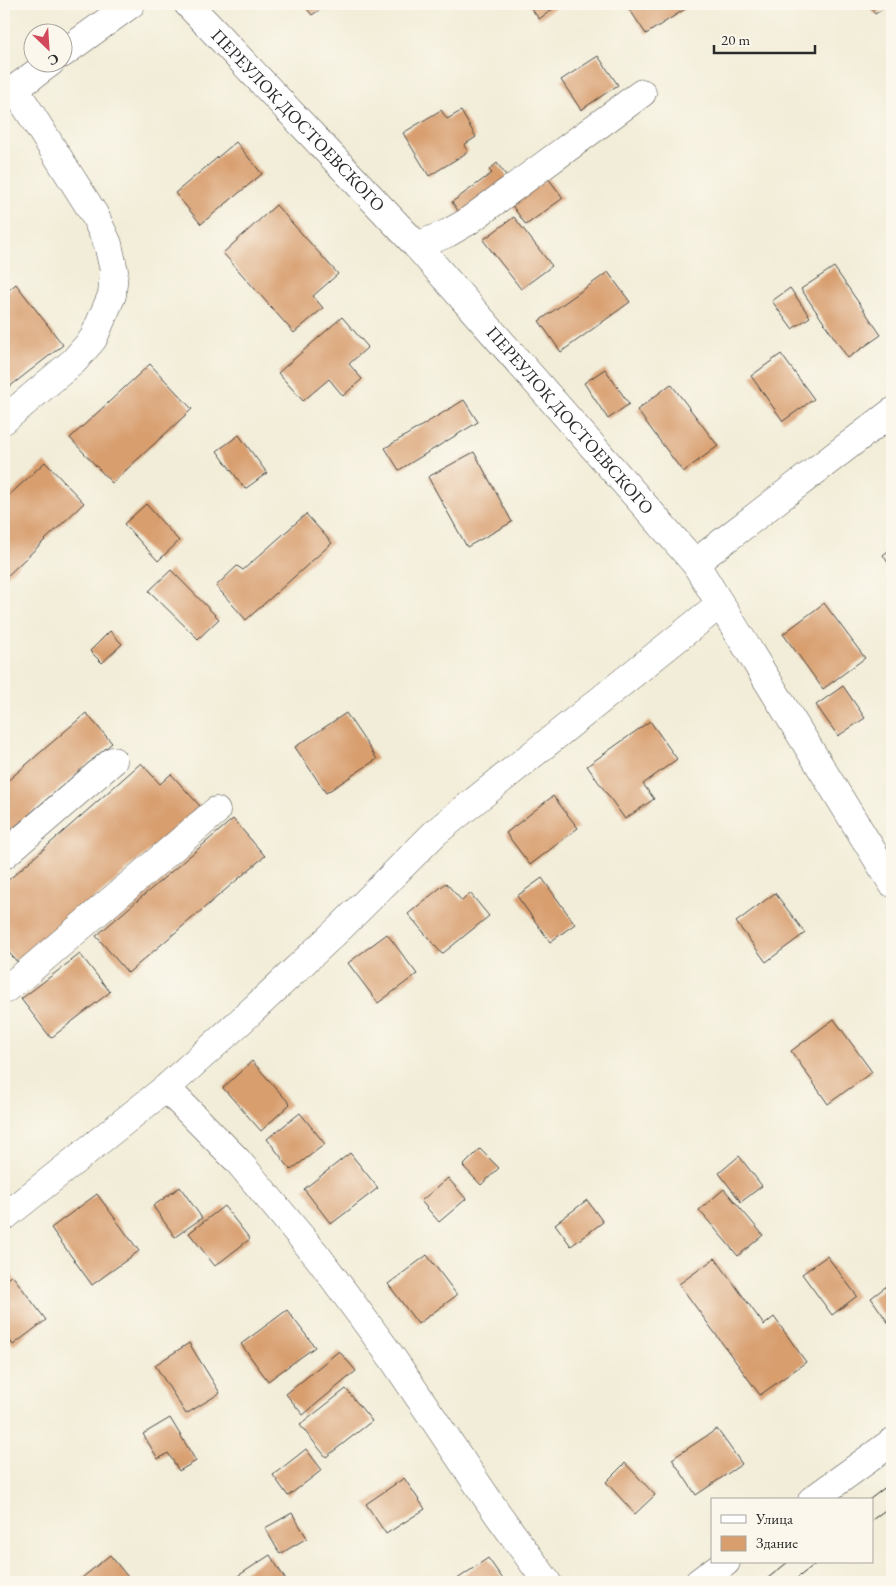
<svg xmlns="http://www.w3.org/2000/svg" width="896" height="1586" font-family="'EB Garamond',serif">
  <rect width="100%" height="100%" fill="#fbf7ec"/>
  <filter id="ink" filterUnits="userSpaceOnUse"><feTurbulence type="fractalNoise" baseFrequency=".02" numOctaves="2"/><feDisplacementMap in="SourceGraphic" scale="10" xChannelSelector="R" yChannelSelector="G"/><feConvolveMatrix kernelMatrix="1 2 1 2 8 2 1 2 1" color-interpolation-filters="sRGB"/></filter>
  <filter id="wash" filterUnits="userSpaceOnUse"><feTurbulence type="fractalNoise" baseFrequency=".0096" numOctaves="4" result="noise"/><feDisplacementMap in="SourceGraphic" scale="20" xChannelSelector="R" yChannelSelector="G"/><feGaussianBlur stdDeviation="1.12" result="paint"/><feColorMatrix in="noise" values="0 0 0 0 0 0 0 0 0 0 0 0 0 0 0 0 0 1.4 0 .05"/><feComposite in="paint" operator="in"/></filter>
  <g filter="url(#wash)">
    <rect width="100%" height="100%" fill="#f2edd8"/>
    <g id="blocks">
      <g fill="#d89e6e">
        <polygon points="303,4 328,4 312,15"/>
        <polygon points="528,4 560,4 539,19"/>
        <polygon points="626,4 693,4 646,34"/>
        <polygon points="868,4 891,4 875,14"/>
        <polygon points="598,56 618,85 581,110 561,80"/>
        <polygon points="441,110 447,119 461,111 476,137 464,145 468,152 429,176 403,133"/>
        <polygon points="236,142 262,174 201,224 175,193"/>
        <polygon points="497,163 511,182 463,218 452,202 492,173 489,170"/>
        <polygon points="548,178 563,198 526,225 511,204"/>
        <polygon points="276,205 338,274 313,296 323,308 294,333 223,253"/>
        <polygon points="514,217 552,266 521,289 483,240"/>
        <polygon points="834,267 881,335 848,358 801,289"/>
        <polygon points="608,272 630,302 561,352 539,321"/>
        <polygon points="16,284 63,345 4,391 4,294"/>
        <polygon points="790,288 810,317 792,329 772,301"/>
        <polygon points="342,317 368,347 349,364 362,379 343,396 329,379 303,401 278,373"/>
        <polygon points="781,354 814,399 783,421 751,376"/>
        <polygon points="150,364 192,409 112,483 70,438"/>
        <polygon points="605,369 629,404 608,419 584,383"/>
        <polygon points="671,384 718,446 683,472 637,410"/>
        <polygon points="464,400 478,422 399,470 385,448"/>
        <polygon points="239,435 267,473 245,489 217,451"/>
        <polygon points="474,452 512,522 467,547 428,477"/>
        <polygon points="45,462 84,503 4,579 4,500"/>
        <polygon points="146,504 179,541 158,561 124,524"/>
        <polygon points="306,514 332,543 246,620 216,586 237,566 243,570"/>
        <polygon points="892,548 892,569 883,555"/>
        <polygon points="171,570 219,619 198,639 149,591"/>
        <polygon points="824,603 865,658 823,689 783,634"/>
        <polygon points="110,631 122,644 102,663 90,651"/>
        <polygon points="843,686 865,718 838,736 816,705"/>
        <polygon points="86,713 112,743 4,836 4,784"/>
        <polygon points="346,713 377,759 326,793 295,747"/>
        <polygon points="650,721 677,759 643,784 654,799 625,819 587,766"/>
        <polygon points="141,763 160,784 171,774 200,806 20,965 4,947 4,884"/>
        <polygon points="553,796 578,828 530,865 506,833"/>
        <polygon points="233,819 265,856 128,973 96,936"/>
        <polygon points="542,878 575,924 550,942 517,896"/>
        <polygon points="446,883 462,901 470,893 489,916 442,954 408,914"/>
        <polygon points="775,893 805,933 766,962 736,922"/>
        <polygon points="387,934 417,974 378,1003 348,963"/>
        <polygon points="80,954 110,992 51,1038 21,999"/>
        <polygon points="834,1019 872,1072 828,1104 791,1051"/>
        <polygon points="252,1061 290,1104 261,1131 223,1088"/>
        <polygon points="300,1113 325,1144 291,1170 267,1139"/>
        <polygon points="480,1149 499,1168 481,1185 463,1166"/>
        <polygon points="350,1153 378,1188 331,1224 304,1189"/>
        <polygon points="739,1156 762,1186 741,1202 719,1173"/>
        <polygon points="448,1178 466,1199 439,1222 421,1201"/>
        <polygon points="180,1187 202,1218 175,1237 153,1206"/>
        <polygon points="724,1189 763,1235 738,1256 699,1210"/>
        <polygon points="97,1194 139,1251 92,1285 51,1228"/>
        <polygon points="587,1200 603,1222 571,1246 555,1224"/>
        <polygon points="224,1206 250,1239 215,1266 189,1233"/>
        <polygon points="427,1255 457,1295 418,1324 388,1284"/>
        <polygon points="827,1256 857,1296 832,1315 802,1274"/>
        <polygon points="715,1258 764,1325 774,1317 806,1362 760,1395 679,1284"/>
        <polygon points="12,1275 46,1320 13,1345 4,1332 4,1281"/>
        <polygon points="892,1282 892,1328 871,1298"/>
        <polygon points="287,1310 315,1347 268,1381 241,1344"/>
        <polygon points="189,1343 220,1393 186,1414 155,1365"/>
        <polygon points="339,1351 356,1371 303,1415 286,1394"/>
        <polygon points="346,1389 372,1421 326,1457 300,1425"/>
        <polygon points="170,1418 196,1461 179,1471 168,1453 158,1459 143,1434"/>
        <polygon points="717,1429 742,1464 696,1495 672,1459"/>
        <polygon points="306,1449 322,1470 288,1496 273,1475"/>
        <polygon points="625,1463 655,1495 635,1514 606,1482"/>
        <polygon points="404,1478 425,1509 386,1534 366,1504"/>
        <polygon points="292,1513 307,1538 280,1554 265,1528"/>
        <polygon points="110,1555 132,1582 77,1582"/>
        <polygon points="270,1555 287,1582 231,1582 230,1581"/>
        <polygon points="488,1558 505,1582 453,1582"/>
      </g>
    </g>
  </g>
  <g filter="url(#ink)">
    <use href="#blocks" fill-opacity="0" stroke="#494845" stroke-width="1"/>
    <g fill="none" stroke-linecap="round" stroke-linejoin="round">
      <g stroke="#494845" stroke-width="29">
        <g id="minor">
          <path id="s1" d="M188,4L417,246L695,563L892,883"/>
          <polyline points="62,54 131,4"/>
          <polyline points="4,97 51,62"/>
          <polyline points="417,246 448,233 467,222 642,93"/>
          <polyline points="4,420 74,361 93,339 112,295 114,271 108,244 94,214 15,89"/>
          <polyline points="695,563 892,412"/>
          <polyline points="4,855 113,761"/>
          <polyline points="4,990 24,975 216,811"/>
          <polyline points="166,1088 237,1160 318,1257 393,1359 497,1513 547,1582"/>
          <polyline points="4,1217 166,1088 242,1020 341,927 436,832 720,604"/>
          <polyline points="812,1500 892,1442"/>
          <polyline points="699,1582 726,1562"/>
        </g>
      </g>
      <use href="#minor" stroke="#fff" stroke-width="28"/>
      <g stroke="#2b2b2b" stroke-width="1">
        <polyline points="869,1500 892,1482"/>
        <polyline points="872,1520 892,1505"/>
        <polyline points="763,1582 788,1562"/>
        <polyline points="792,1582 818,1562"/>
      </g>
    </g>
  </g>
  <g text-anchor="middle" stroke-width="5" stroke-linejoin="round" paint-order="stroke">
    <g font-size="18" fill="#2b2b2b" stroke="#fbf7ec">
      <text dy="6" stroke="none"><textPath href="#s1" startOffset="160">ПЕРЕУЛОК ДОСТОЕВСКОГО</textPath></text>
      <text dy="6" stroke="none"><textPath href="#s1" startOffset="565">ПЕРЕУЛОК ДОСТОЕВСКОГО</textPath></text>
    </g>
  </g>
  <rect width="896" height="1586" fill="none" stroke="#fbf7ec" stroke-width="20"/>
  <rect x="711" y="1498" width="162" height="65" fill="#fbf7ec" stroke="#a8a59f"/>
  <rect x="721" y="1515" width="25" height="8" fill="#ffffff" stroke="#a8a59f"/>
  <text x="756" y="1524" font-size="15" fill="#2b2b2b">Улица</text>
  <rect x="721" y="1536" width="25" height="15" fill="#d89e6e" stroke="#a8a59f"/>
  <text x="756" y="1548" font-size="15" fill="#2b2b2b">Здание</text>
  <g transform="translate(48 48) rotate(155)"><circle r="24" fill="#fbf7ec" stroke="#a8a59f"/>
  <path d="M0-4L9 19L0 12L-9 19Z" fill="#d1495b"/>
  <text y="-8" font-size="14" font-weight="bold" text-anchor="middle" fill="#2b2b2b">С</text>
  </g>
  <path d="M714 45v8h101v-8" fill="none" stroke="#2b2b2b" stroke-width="2.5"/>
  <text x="721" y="45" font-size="15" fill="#2b2b2b" stroke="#fbf7ec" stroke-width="4" paint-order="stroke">20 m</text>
</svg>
